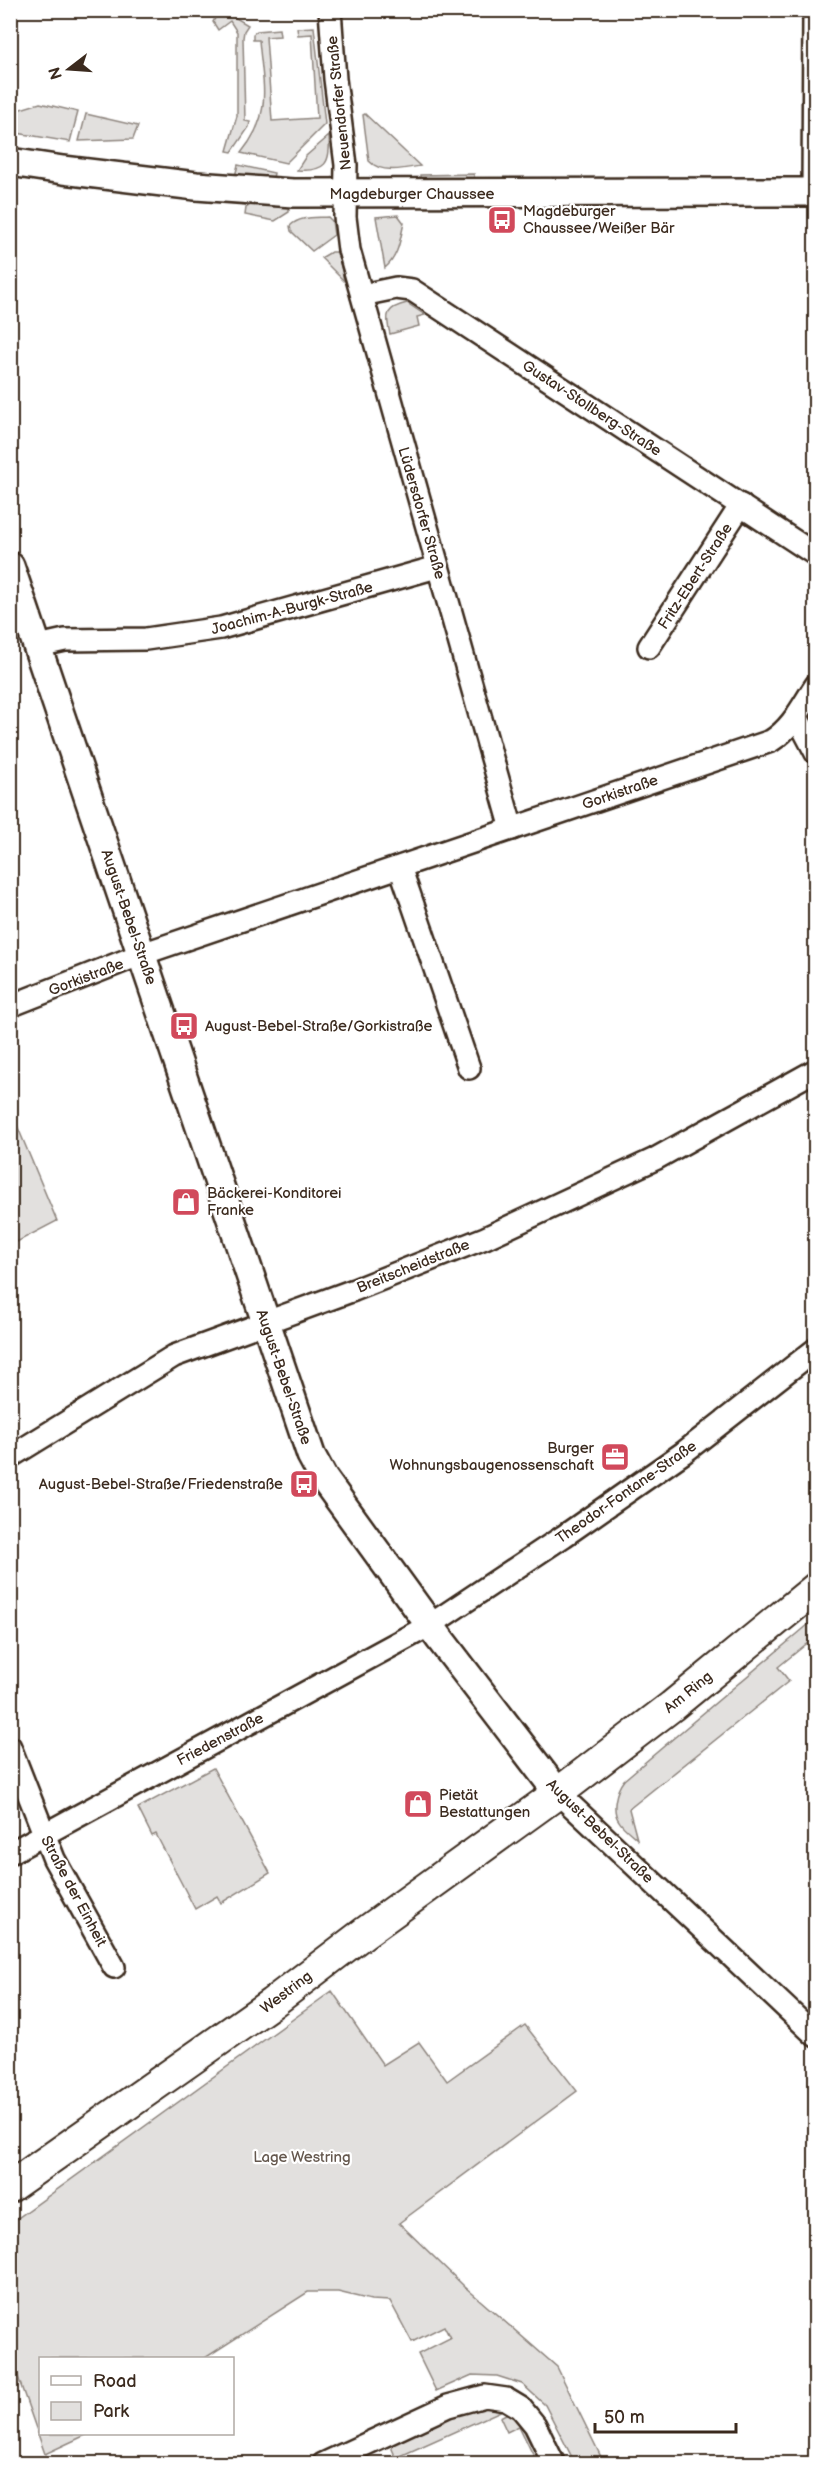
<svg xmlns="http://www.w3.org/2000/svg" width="826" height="2474" font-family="'Balsamiq Sans',sans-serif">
  <rect width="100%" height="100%" fill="#fff"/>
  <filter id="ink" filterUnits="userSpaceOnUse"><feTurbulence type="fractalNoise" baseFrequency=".0167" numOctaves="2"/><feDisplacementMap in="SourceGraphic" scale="12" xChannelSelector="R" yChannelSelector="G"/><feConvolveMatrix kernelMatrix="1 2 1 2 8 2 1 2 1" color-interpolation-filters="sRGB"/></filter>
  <g filter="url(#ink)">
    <g fill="#e2e0de" stroke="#8e857e" stroke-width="1.5">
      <polygon points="219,11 224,11 248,25 244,31 243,38 245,121 250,122 249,127 232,152 227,151 237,116 237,32 230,21 218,30 213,22"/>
      <path d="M314,27L325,124L286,163L241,153C273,114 263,87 259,40H253V34L257,31L279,29L280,36L266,37L272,121L317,118L312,34L298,35L297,28Z"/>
      <polygon points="40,103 78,112 70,142 11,132 11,112"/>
      <polygon points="86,114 138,126 133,139 79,141"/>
      <path d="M365,114L420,166C404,169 381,174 369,161L363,115Z"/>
      <path d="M329,136C331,163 326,172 297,170L306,156Z"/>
      <polygon points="238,165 274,173 273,178 238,178 235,176"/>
      <polygon points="474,174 474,183 420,178 420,175"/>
      <polygon points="252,204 289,207 289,212 275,221 245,215 246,208"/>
      <path d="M398,215L404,223C400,239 399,256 385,268L376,217Z"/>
      <path d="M328,217L332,221L334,235L312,251L291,231L290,226C300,216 315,218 328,217Z"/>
      <polygon points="331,252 338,252 344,281 321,258"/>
      <path d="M407,303L425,315L417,317L419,326L390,334C385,314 386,308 407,303Z"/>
      <polygon points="11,1111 57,1221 11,1245 10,1245"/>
      <path d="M815,1619V1637L778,1667L789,1681L629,1809L637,1839C631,1833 623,1828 619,1821C611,1810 616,1790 624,1780Z"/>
      <polygon points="213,1768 270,1873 221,1903 217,1896 195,1909 160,1842 156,1834 152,1836 138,1808"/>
      <polygon points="332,1991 383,2065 419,2042 447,2081 525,2025 577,2091 399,2223 465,2287 557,2367 604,2463 575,2463 545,2405 522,2384 497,2376 472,2375 436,2391 418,2354 450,2338 444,2326 412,2342 390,2301 371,2300 338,2292 308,2292 205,2358 40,2358 40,2434 88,2434 45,2454 11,2357 11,2223"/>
      <polygon points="478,2407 503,2410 396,2458 392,2449 393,2443 443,2420"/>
      <polygon points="508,2413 523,2426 544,2463 537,2463 519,2426 507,2432 500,2417"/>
    </g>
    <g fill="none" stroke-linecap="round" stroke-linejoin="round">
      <g stroke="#3b2a1e" stroke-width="26">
        <g id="minor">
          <polyline points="330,10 335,79 346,165 345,217 349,250 512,829"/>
          <polyline points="813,192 814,10"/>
          <polyline points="362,295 396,288 412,290 816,555"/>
          <polyline points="38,646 65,640 146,639 221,628 437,567"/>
          <polyline points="649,647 741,505"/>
          <polyline points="797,717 816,753"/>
          <polyline points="400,867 469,1068"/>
          <path d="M10,1006L142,954L771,741C793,727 802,706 816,685"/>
          <polyline points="10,1457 174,1356 354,1290 485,1238 655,1159 816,1070"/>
          <polyline points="10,1747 54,1859 114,1967"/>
          <polyline points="558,1793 816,2036"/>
          <polyline points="10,1853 430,1625 564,1536 683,1453 816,1349"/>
          <polyline points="323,2464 448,2406 485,2396 506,2399 521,2408 535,2425 554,2464"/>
        </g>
      </g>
      <g stroke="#3b2a1e" stroke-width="32">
        <g id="tertiary">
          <polyline points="10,162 63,170 196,186 293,193 816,192"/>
          <polyline points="10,566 311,1455 324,1479 440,1639 558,1793"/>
        </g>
      </g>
      <g stroke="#3b2a1e" stroke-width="34">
        <polyline id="secondary" points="10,2187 272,2003 364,1933 558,1793 672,1706 816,1588"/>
      </g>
      <use href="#minor" stroke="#fff" stroke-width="21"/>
      <use href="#tertiary" stroke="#fff" stroke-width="27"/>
      <use href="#secondary" stroke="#fff" stroke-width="30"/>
    </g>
  </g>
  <defs>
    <g id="bus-square" transform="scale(1.5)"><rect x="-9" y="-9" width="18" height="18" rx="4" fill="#d1495b" stroke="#fff"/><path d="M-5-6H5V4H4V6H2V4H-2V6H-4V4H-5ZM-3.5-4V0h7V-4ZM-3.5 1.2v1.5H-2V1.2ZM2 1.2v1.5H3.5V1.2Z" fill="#fff"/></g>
    <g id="shop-square" transform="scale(1.5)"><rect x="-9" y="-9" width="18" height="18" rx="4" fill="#d1495b" stroke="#fff"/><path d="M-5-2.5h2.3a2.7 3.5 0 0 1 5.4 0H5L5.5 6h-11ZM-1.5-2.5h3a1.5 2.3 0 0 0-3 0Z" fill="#fff"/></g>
    <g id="office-square" transform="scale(1.5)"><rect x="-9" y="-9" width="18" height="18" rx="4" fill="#d1495b" stroke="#fff"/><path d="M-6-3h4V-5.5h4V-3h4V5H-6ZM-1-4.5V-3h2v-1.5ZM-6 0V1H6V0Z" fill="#fff"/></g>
  </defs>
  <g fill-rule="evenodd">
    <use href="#bus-square" x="502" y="220"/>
    <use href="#bus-square" x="184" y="1026"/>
    <use href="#shop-square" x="186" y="1202"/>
    <use href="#office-square" x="615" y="1457"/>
    <use href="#bus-square" x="304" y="1484"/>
    <use href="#shop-square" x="418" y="1804"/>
  </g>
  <g text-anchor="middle" stroke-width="4.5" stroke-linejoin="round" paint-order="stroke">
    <g font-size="15" fill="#3b2a1e" stroke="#fff">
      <text transform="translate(339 103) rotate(-96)" y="5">Neuendorfer Straße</text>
      <text x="412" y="199">Magdeburger Chaussee</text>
      <text transform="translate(592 408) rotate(33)" y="5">Gustav-Stollberg-Straße</text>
      <text transform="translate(422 513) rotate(74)" y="5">Lüdersdorfer Straße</text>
      <text transform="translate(695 576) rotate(-57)" y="5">Fritz-Ebert-Straße</text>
      <text transform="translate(292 608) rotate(-15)" y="5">Joachim-A-Burgk-Straße</text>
      <text transform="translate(620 792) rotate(-19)" y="5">Gorkistraße</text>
      <text transform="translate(129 917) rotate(71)" y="5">August-Bebel-Straße</text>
      <text transform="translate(86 977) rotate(-21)" y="5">Gorkistraße</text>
      <text transform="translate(413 1266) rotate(-22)" y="5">Breitscheidstraße</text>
      <text transform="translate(284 1377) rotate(71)" y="5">August-Bebel-Straße</text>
      <text transform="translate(626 1492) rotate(-35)" y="5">Theodor-Fontane-Straße</text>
      <text transform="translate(688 1692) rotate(-39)" y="5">Am Ring</text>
      <text transform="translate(220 1739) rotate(-28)" y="5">Friedenstraße</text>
      <text transform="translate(600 1831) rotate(44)" y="5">August-Bebel-Straße</text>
      <text transform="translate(74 1891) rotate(62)" y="5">Straße der Einheit</text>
      <text transform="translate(286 1992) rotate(-37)" y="5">Westring</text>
    </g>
    <g font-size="15" fill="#3b2a1e" stroke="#fff" text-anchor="start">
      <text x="523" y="216">Magdeburger<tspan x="523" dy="17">Chaussee/Weißer Bär</tspan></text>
      <text x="205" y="1031">August-Bebel-Straße/Gorkistraße</text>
      <text x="207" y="1198">Bäckerei-Konditorei<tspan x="207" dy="17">Franke</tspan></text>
      <text x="594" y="1453" text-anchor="end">Burger<tspan x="594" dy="17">Wohnungsbaugenossenschaft</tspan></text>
      <text x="283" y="1489" text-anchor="end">August-Bebel-Straße/Friedenstraße</text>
      <text x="439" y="1800">Pietät<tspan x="439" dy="17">Bestattungen</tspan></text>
    </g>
    <g font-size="15" fill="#65584e" stroke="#fff">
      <text x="302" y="2162">Lage Westring</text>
    </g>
  </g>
  <rect width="826" height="2474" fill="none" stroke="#fff" stroke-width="36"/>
  <rect x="18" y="18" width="790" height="2438" fill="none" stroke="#3b2a1e" stroke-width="2" filter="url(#ink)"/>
  <rect x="39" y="2357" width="195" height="78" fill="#ffffff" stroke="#b1aaa5" stroke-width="1.5"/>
  <rect x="51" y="2376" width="30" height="9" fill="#ffffff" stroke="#b1aaa5" stroke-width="1.5"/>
  <text x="93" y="2387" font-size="18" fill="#3b2a1e">Road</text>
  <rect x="51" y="2402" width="30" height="18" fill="#e2e0de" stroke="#b1aaa5" stroke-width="1.5"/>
  <text x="93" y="2417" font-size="18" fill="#3b2a1e">Park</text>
  <g transform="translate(69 69) rotate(253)" stroke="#ffffff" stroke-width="4.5" paint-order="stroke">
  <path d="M0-4.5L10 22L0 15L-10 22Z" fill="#3b2a1e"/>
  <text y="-9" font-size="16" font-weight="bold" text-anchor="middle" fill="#3b2a1e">N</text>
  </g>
  <path d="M595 2423v9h141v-9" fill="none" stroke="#3b2a1e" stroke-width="3"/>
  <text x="604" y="2423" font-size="18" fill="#3b2a1e" stroke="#ffffff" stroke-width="4.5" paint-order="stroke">50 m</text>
</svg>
